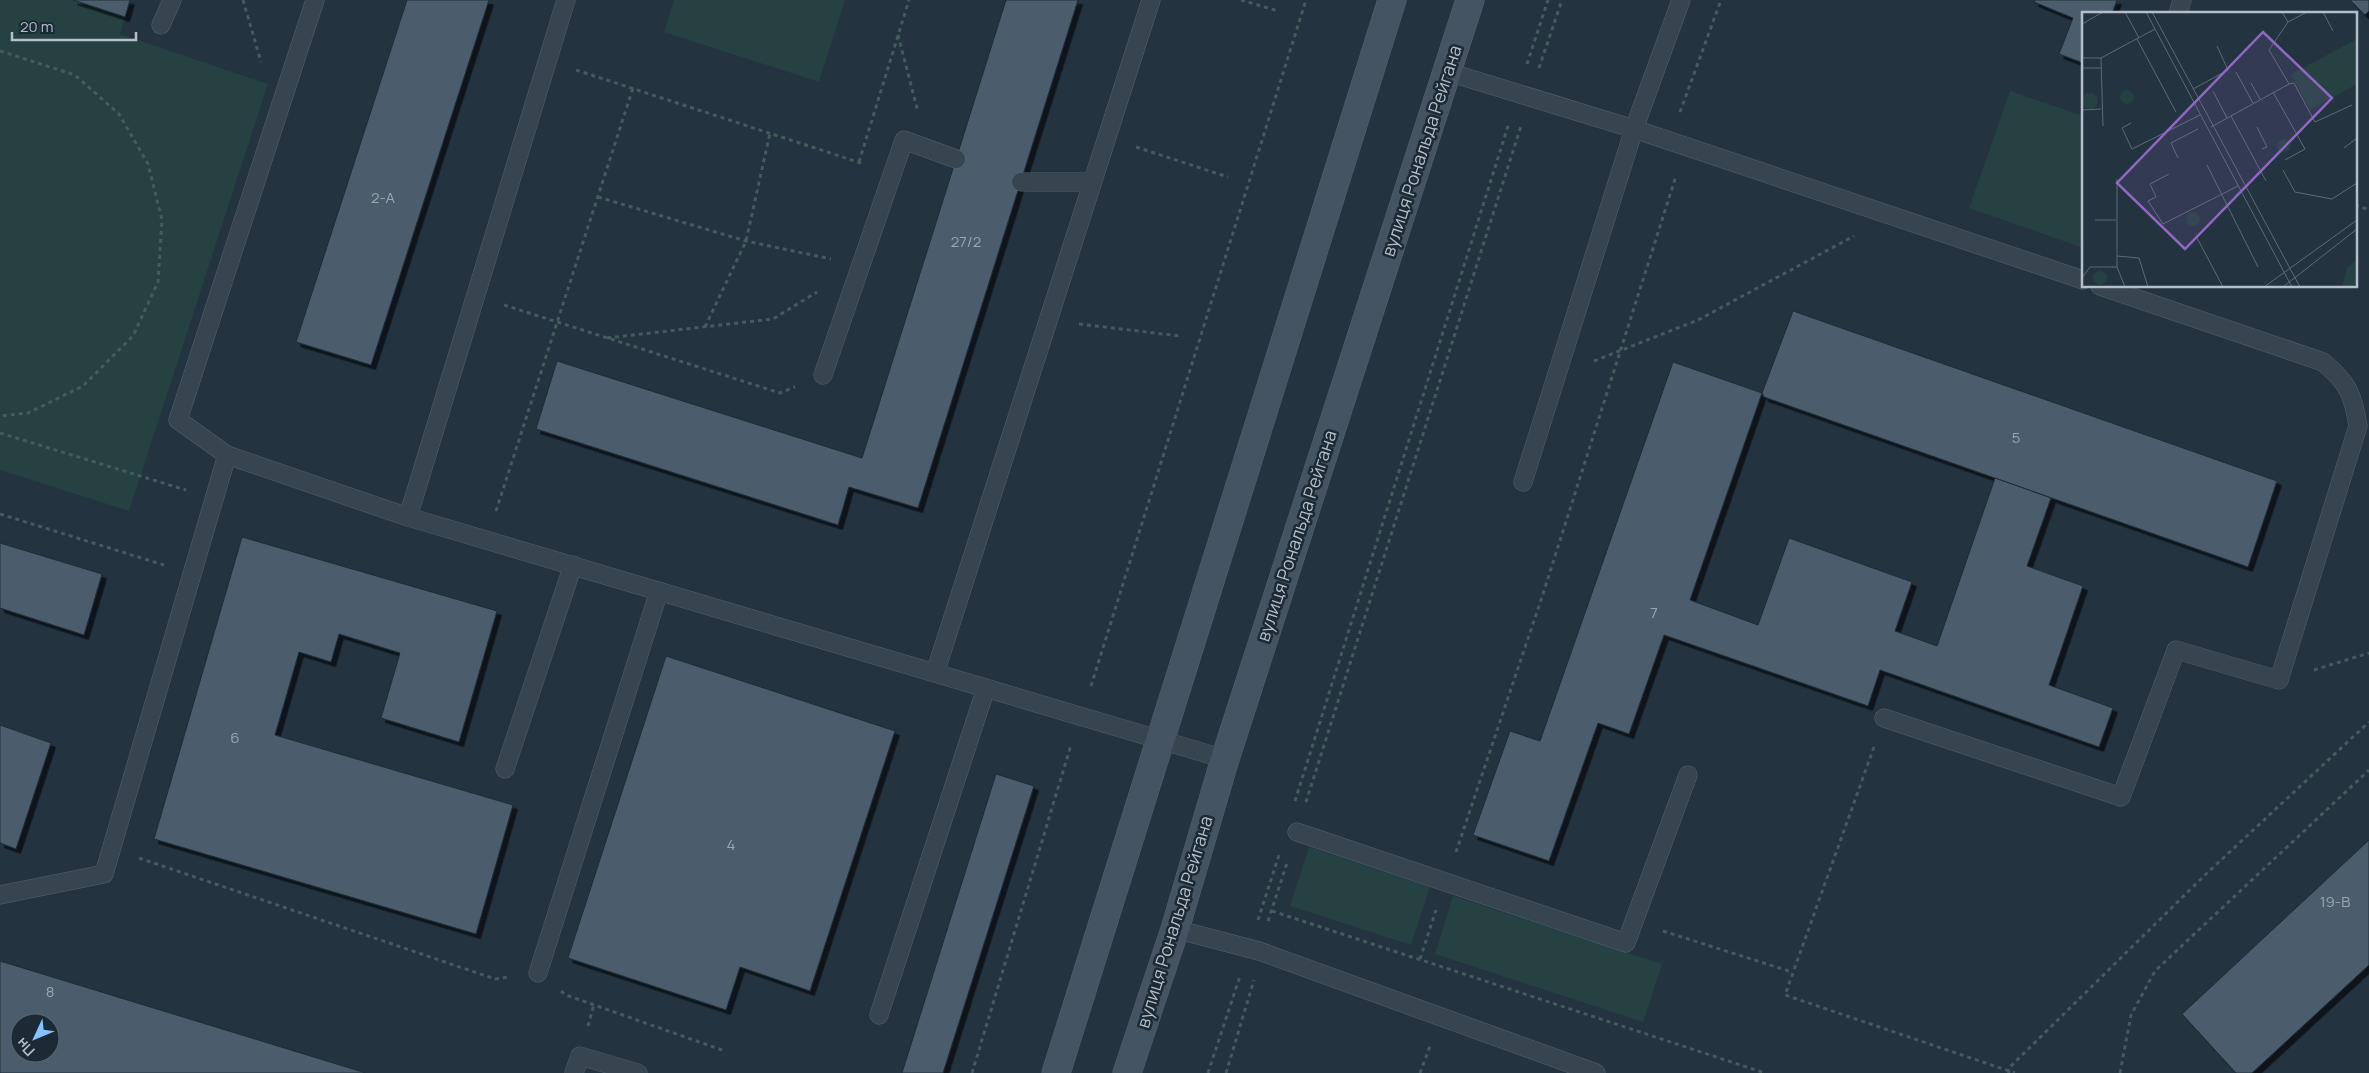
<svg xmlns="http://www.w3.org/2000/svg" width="2369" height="1073" font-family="Manrope,sans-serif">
  <defs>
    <filter id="shadow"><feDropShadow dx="4.5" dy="4.5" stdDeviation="0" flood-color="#0009"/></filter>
  </defs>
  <rect width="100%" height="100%" fill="#233340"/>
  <g fill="#254141">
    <polygon points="0,0 73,0 125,17 120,34 268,84 129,511 0,470"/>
    <polygon points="674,0 845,0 819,82 664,32"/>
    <polygon points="2010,91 2083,116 2083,248 1969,208"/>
    <polygon points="1309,847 1430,887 1411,945 1290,906"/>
    <polygon points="1453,896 1662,964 1643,1022 1435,954"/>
  </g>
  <g fill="#4c5d6c" stroke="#1e2c37" fill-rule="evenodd" filter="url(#shadow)">
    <polygon points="73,0 130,0 125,17"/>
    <polygon points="407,0 489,0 371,365 296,342"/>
    <polygon points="1006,0 1078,0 918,508 849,487 838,525 536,429 557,361 862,458"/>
    <polygon points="2035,0 2117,0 2112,14 2083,14 2083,63 2059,54 2073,18 2034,2"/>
    <polygon points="2350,0 2369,0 2369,11 2365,15"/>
    <polygon points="1793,311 2277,481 2248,567 1764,397 1762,393"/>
    <polygon points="1673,362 1762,393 1690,600 1758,625 1789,538 1912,582 1895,631 1937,646 1995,478 2051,498 2027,566 2083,586 2049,685 2113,708 2099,747 1880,670 1868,706 1664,635 1629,734 1598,723 1549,861 1473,835 1510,731 1540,741"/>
    <polygon points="242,537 497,611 459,742 381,718 400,653 339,634 331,662 299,652 275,735 513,805 476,934 154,839"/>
    <polygon points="0,543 102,574 84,635 0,608"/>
    <polygon points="666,656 895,731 810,991 740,967 726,1010 568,958"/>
    <polygon points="0,725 51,743 16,849 0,843"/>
    <polygon points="996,774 1034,786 943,1073 902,1073"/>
    <polygon points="2369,840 2369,965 2252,1073 2236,1073 2182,1014"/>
    <path d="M0,961L366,1073H0ZM20,1023H50V1053H20Z"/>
  </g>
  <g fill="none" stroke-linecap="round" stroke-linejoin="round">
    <g stroke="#55626e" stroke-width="19">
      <g id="service">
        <polyline points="2178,14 2182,0"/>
        <polyline points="161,25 172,0"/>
        <polyline points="1448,72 1634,129 2083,280"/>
        <polyline points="1021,182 1092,182"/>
        <polyline points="823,375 904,140 956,159"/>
        <polyline points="227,455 178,420 315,0"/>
        <polyline points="1523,482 1634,129 1681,0"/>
        <polyline points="408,517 566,0"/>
        <polyline points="935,673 1151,0"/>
        <path d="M1884,718L2121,797L2176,650L2279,680L2358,426C2353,394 2348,383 2323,362L2100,286"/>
        <polyline points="505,769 573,565"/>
        <polyline points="1297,832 1626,943 1688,775"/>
        <polyline points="0,895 104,874 227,455 408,517 1225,759"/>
        <polyline points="1175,929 1259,951 1596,1073"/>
        <polyline points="538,973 659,591"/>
        <polyline points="879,1015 986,688"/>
        <polyline points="574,1073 580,1056 638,1073"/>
      </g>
    </g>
    <g stroke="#55626e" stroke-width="29">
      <g id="secondary">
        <polyline points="1056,1073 1392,0"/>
        <polyline points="1127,1073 1175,929 1225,759 1470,0"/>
      </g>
    </g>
    <g stroke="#435d5d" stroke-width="3" stroke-dasharray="4 4" stroke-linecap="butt">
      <polyline points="243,0 261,62"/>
      <polyline points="1241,0 1278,11"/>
      <polyline points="898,35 918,112"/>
      <polyline points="0,51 75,75 119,114 148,164 162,220 158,282 133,336 83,386 28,413 0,416"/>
      <polyline points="1527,64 1548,0"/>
      <polyline points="1539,68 1562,0"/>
      <polyline points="576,70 864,164"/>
      <polyline points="1680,112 1721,0"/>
      <polyline points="1136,147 1228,177"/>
      <polyline points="859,162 909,0"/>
      <polyline points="598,197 746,241 831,259"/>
      <polyline points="2355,205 2369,210"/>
      <polyline points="504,305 780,393 795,387"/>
      <polyline points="1079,324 1180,336"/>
      <polyline points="705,327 746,241 770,133"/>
      <polyline points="607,338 773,319 817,292"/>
      <polyline points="1594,361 1698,320 1854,236"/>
      <polyline points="0,433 186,490"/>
      <polyline points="496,511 633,88"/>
      <polyline points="0,514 164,565"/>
      <polyline points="2314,670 2369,653"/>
      <polyline points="1091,686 1306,0"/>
      <polyline points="1874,747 1785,995 2015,1073"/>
      <polyline points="1295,801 1509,123"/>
      <polyline points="1306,802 1521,126"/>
      <polyline points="1456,852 1542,597 1676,176"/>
      <polyline points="139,858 495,979 508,977"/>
      <polyline points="1272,911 1765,1073"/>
      <polyline points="1258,920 1279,855"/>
      <polyline points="1268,921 1288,860"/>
      <polyline points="1663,931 1792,972"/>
      <polyline points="1420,959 1436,910"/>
      <polyline points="561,991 566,995 722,1050"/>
      <polyline points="588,1026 594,1004"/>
      <polyline points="972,1073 1071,745"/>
      <polyline points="1208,1073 1240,976"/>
      <polyline points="1226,1073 1254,980"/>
      <polyline points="1420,1073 1430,1046"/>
      <polyline points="2009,1073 2008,1069 2205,875 2369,722"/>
      <polyline points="2120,1073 2131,1015 2155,971 2369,770"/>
    </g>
    <use href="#service" stroke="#374550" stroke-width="18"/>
    <use href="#secondary" stroke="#455463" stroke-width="28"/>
  </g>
  <g text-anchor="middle" stroke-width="5" stroke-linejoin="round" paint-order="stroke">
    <g font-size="15" fill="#9aa6b3">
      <text x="383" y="203">2-А</text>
      <text x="966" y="247">27/2</text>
      <text x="2016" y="443">5</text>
      <text x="1654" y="618">7</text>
      <text x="235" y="743">6</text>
      <text x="731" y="850">4</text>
      <text x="2335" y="907">19-В</text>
      <text x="50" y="997">8</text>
    </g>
    <g font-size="18" fill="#b4bfcb" stroke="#1c2a35">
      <text transform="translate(1422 151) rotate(-72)" y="6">вулиця Рональда Рейгана</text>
      <text transform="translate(1297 536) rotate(-72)" y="6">вулиця Рональда Рейгана</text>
      <text transform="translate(1175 922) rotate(-73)" y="6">вулиця Рональда Рейгана</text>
    </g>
  </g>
  <g transform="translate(2082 12)">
    <rect width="275" height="275" fill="#233340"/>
    <path d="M275,27V72L228,98L209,62ZM38 85a7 7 0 1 1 14 0a7 7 0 1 1-14 0ZM0 89a8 8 0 1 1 16 0a8 8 0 1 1-16 0ZM195 134a7 7 0 1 1 14 0a7 7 0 1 1-14 0ZM104 207a7 7 0 1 1 14 0a7 7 0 1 1-14 0ZM275,248V275H260L265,256ZM11 266a7 7 0 1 1 14 0a7 7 0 1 1-14 0Z" fill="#254141"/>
    <path fill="none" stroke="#5d6b78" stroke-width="1" d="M43,0L57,26M64,0L210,275M70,0L218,275M241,0L251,19M206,10L225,0M0,12L21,0M55,27L94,100M0,46H19L73,17M19,46L21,114M0,56H19M154,60L171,91M169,71L178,87M207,72L212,71L233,110L270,93M111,77L146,58L135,34M131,79L145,106M191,80L223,137L203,148M0,98L19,97M149,104L184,169M49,111L40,116L50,137L118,103M129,115L207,72L187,38L206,10L200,0M175,115L185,135L180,137M262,136L275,126M96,146L89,131L116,117M125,153L176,255M201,158L213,180L250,187L275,171M87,162L68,172L74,185L66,189L81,212L156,174M13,208H34M114,224L141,275M35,244L57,246L66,275M35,255L43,275M0,266L8,255H35V167M182,275L275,208M201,275L275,217"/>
    <path fill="#9267c4" fill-opacity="0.15" stroke="#9267c4" stroke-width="2.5" d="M181,20L250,86L103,237L35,171Z"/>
    <rect width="275" height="275" fill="none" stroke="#b4bfcb" stroke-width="2.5"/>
  </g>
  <g transform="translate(35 1038) rotate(226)"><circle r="24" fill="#1c2a35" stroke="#596671"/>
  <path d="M0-4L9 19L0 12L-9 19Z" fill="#86c3fe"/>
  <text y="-8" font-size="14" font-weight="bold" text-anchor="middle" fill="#b4bfcb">Пн</text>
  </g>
  <path d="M12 32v8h124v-8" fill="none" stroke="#b4bfcb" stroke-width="2.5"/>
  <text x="20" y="32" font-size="15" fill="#b4bfcb" stroke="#1c2a35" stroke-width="4" paint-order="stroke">20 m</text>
</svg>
